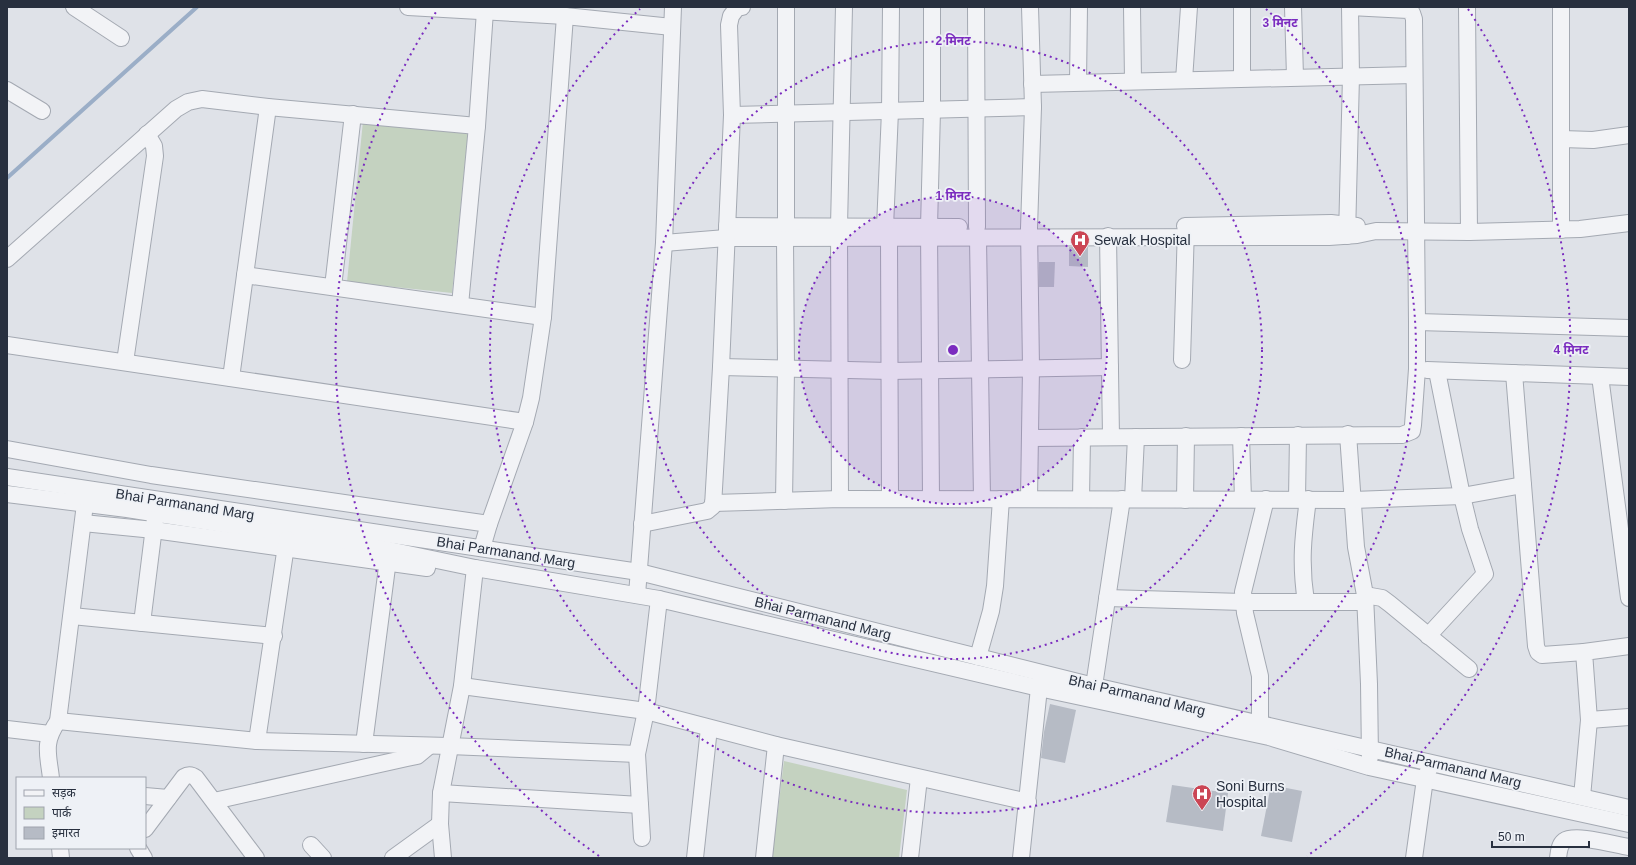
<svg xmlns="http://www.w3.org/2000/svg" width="1636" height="865" font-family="Helvetica,'Noto Sans Devanagari',sans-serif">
  <rect width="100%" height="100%" fill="#dfe2e8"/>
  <g fill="#c4d2c0">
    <polygon points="363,121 468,132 452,293 347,282"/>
    <polygon points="784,761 907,790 899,858 772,858"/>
  </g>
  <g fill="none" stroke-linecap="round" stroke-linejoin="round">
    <polyline stroke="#9baec7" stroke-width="4" points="7,178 197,7"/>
  </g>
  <g fill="#b6bbc5">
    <polygon points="1069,247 1088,247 1088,267 1069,266"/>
    <polygon points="1039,262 1055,262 1054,287 1039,287"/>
    <polygon points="1050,704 1076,710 1065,763 1041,758 1044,732"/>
    <polygon points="1172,785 1228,793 1223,831 1166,822"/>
    <polygon points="1271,785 1302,791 1292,842 1261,836"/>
  </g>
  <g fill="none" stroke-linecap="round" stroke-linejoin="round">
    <g stroke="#a4a9b2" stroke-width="18">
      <g id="minor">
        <polyline points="74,7 121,38"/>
        <polyline points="408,7 565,16 672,27"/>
        <polyline points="786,7 786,226"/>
        <polyline points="976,7 977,227"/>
        <polyline points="1132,7 1133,81"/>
        <polyline points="1293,7 1295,77"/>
        <polyline points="1467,7 1469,232"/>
        <polyline points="1561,7 1561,230"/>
        <polyline points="1242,78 1242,7"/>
        <polyline points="1184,80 1189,7"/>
        <polyline points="1078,82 1079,7"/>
        <polyline points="1032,84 1414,75"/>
        <polyline points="7,90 42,111"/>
        <polyline points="732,115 1033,107"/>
        <polyline points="1562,139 1593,140 1629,135"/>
        <polyline points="727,226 959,227"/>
        <polyline points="1185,226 1331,223 1357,226"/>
        <polyline points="885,227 890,111 891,7"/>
        <polyline points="1108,236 1111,437"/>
        <polyline points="889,238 890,499"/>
        <polyline points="978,238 982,499"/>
        <polyline points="664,243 726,238 1329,237 1357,235 1376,231 1469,232 1580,229 1629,223"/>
        <polyline points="7,259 176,109 188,102 202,99 268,107 477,126"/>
        <polyline points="245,275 543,317"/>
        <polyline points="333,287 353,114"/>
        <polyline points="460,305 477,126 485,11"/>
        <polyline points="1417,322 1629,328"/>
        <polyline points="7,345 525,422"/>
        <polyline points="1182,360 1186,227"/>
        <polyline points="125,362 155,156 154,146 147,134"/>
        <polyline points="721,367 890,371 1110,367"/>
        <polyline points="1427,370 1629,377"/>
        <polyline points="1514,373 1536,646 1538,652 1542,655 1584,652"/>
        <polyline points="1600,376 1629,598"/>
        <polyline points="231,378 268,107"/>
        <polyline points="1348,434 1356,547 1365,595 1369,684 1370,757"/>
        <polyline points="1241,436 1243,499"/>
        <polyline points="1030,438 1402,435 1412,431 1413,425 1417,369 1417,322 1414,19 1412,13 1408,10 1350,7 1351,76 1347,236"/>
        <polyline points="7,449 151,475 489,524"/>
        <polyline points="7,477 639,572 1094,686 1629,808"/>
        <polyline points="7,494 127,509 288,534 389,550 475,568 659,599 1039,688 1269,737 1369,767 1629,824"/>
        <polyline points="840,499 839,226 844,7"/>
        <polyline points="931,499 929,227 932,110 932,7"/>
        <polyline points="1029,499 1031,368 1029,228 1033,107 1030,7"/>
        <polyline points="1081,499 1082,437"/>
        <polyline points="1133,499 1136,437"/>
        <polyline points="1297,499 1298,435"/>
        <polyline points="1185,500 1186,436"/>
        <polyline points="784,501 786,369 785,239"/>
        <polyline points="713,503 840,499 1353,500 1462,496 1523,485"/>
        <polyline points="83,523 154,530 427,568"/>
        <polyline points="642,524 707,511 713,506 721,367 732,115 729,25 731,16 737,8 742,7"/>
        <polyline points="482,548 489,524 525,422 531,398 543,317 565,16"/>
        <polyline points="637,595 664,243 673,7"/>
        <polyline points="1365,595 1382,598 1390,604 1469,669"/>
        <polyline points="1107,598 1243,602 1365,602"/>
        <path d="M1306,602C1300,563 1303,537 1308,499"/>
        <polyline points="72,616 274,636"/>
        <polyline points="142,623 155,519"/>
        <polyline points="1428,636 1485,574 1470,529 1462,496 1437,371"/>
        <polyline points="978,657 991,611 995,586 1001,499"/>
        <polyline points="462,686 646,711 776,745 1028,802"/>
        <polyline points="1094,686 1122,499"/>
        <polyline points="1589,720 1629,717"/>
        <polyline points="58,721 257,741 449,746 637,754"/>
        <polyline points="1260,723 1260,676 1245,613 1243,592 1266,499"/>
        <polyline points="7,729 50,734"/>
        <polyline points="257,741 287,539"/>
        <polyline points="364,744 389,552"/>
        <path d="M51,778C48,753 43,743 58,721L84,512"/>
        <polyline points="441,793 640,805"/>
        <polyline points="145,796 168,798"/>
        <polyline points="1582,797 1589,720 1584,652 1629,646"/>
        <polyline points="214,801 407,758 417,756 429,746"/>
        <path d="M145,829L184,777C189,774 192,775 196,778L256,858"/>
        <polyline points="642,838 637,754 646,711 659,599"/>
        <polyline points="311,845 323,858"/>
        <polyline points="60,848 61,858"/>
        <polyline points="138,848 144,858"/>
        <polyline points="393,858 440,824"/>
        <polyline points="443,858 440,824 441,793 462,686 475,568"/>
        <polyline points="695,858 709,728"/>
        <polyline points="764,858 776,745"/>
        <polyline points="910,858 919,778"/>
        <polyline points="1021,858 1039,688 1042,678"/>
        <polyline points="1414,858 1425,779 1429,769"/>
        <path d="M1558,858C1559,852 1559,845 1564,841C1575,833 1615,845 1629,847"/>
      </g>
    </g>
    <use href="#minor" stroke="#f2f3f6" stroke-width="16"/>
  </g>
  <circle cx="953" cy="350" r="154" fill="#7b2cbf" fill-opacity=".12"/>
  <g fill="none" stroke="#7b2cbf" stroke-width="2" stroke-dasharray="2 4">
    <circle cx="953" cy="350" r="154"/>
    <circle cx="953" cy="350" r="309"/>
    <path d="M1266 9A463 463 0 1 1 640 9"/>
    <path d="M599 856A618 618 0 0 1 438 9M1468 9A618 618 0 0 1 1307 856"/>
  </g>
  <defs>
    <g id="hospital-pin" transform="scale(1)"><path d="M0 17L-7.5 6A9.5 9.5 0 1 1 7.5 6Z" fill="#cb4655" stroke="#eef1f6"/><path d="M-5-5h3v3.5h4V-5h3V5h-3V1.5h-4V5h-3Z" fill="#fff"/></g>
  </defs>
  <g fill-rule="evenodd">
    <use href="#hospital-pin" x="1080" y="240"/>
    <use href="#hospital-pin" x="1202" y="794"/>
  </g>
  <g text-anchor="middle" stroke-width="3.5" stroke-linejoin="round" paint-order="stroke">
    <g font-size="14" fill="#28303f" stroke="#eef1f6" text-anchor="start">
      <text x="1094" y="245">Sewak Hospital</text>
      <text x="1216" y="791">Soni Burns<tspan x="1216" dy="16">Hospital</tspan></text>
    </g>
    <g font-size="14" fill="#28303f" stroke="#eef1f6">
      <text transform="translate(185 504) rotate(9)" y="5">Bhai Parmanand Marg</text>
      <text transform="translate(506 552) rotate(9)" y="5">Bhai Parmanand Marg</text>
      <text transform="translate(823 618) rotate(14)" y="5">Bhai Parmanand Marg</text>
      <text transform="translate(1137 695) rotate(13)" y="5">Bhai Parmanand Marg</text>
      <text transform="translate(1453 767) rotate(13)" y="5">Bhai Parmanand Marg</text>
    </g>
  </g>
  <circle cx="953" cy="350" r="6" fill="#7b2cbf" stroke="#eef1f6" stroke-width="2"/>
  <g font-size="12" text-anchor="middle" font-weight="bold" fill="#7b2cbf" stroke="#eef1f6" stroke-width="3.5" stroke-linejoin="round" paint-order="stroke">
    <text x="1280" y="27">3 मिनट</text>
    <text x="953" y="45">2 मिनट</text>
    <text x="953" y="200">1 मिनट</text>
    <text x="1571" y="354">4 मिनट</text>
  </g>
  <rect width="1636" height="865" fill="none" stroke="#28303f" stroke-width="16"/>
  <rect x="16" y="777" width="130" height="72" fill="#eef1f6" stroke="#9fa4ad"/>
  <rect x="24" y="790" width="20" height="6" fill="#f2f3f6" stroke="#9fa4ad"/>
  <text x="52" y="797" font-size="12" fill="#28303f">सड़क</text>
  <rect x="24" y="807" width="20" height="12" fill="#c4d2c0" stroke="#9fa4ad"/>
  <text x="52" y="817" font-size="12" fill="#28303f">पार्क</text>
  <rect x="24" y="827" width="20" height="12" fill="#b6bbc5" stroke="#9fa4ad"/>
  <text x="52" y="837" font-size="12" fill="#28303f">इमारत</text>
  <path d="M1492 841v6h97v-6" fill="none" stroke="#28303f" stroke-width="2"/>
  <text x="1498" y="841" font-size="12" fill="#28303f" stroke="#eef1f6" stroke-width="3" paint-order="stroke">50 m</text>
</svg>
